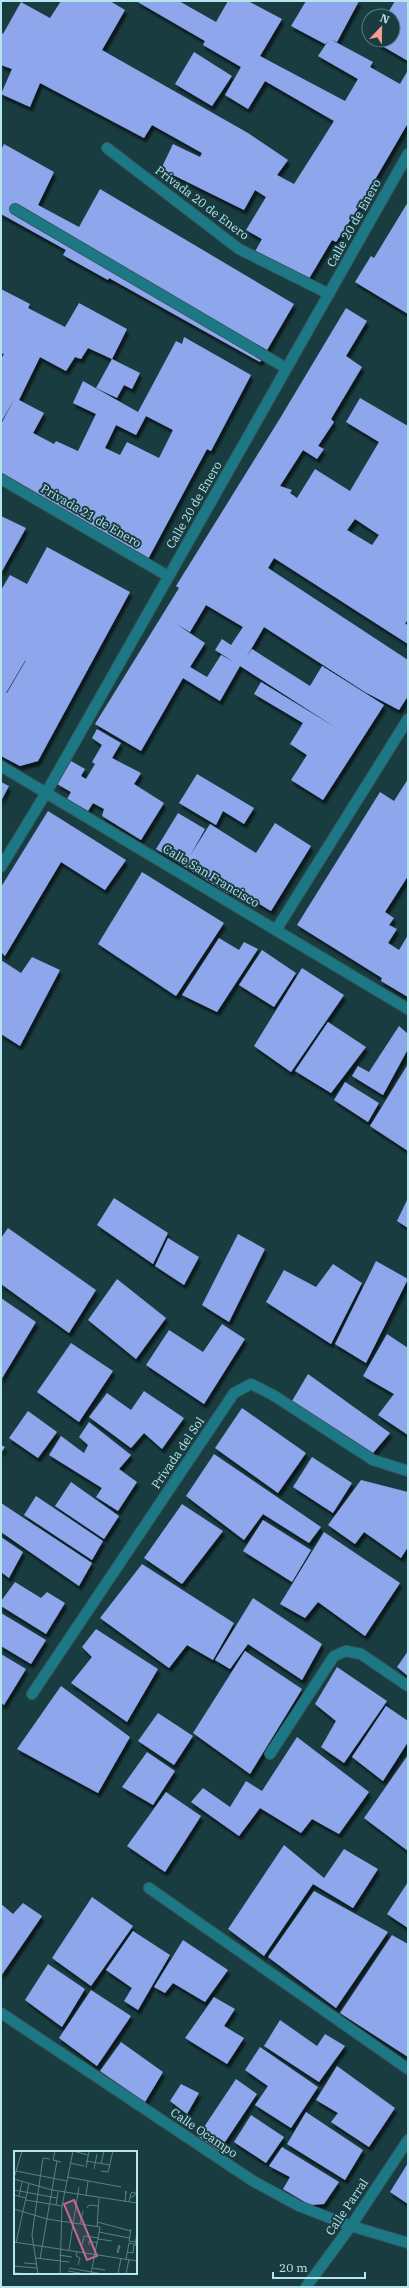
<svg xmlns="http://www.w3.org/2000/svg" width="409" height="2288" font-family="'IBM Plex Serif',serif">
  <defs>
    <filter id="shadow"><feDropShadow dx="2.5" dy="4.5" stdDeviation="1" flood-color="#0009"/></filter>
  </defs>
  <rect width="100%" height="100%" fill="#193c41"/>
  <g fill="#8ea6eb" fill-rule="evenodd" filter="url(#shadow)">
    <polygon points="61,1 110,1 125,10 102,50 248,133 288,160 277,175 294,184 334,121 265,81 248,109 225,95 241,67 203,45 205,41 136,1 179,1 216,22 228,1 248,1 282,19 260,56 345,101 358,79 318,56 328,41 325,44 291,26 306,1 359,1 337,42 330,39 373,62 370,67 400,84 408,70 408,123 359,207 336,242 332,240 307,282 253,255 262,239 246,230 266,197 255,190 244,210 161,169 173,144 200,157 202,153 152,125 144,138 40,83 30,107 1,94 12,69 1,65 1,32 3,34 21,2 50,18"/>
    <polygon points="395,1 408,1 408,61 372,40 393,40 393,16 386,16"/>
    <polygon points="194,52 232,76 212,106 175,84"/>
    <polygon points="4,144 54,172 38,205 79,227 100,189 294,304 260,362 109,278 108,280 63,255 66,250 1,214 1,150"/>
    <polygon points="408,202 408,314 355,282 371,256 374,258"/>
    <path d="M1,289L30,304L28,308L65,327L79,303L127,329L112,359L88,348L81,359L75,357L66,371L40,357L19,400L44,413L33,433L54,444L56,441L78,451L96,414L73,403L83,381L138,412L176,341L182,344L184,337L251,375L211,451L207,449L147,561L1,475V424L15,398L1,422V359L4,354L1,353ZM146,416L173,430L159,458L127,442L120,455L105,448L116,425L136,435Z"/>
    <path d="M346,308L367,321L346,356L362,367L331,419L334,422L318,446L324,449L317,459L303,450L280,486L292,490L290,493L297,498L315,469L350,491L379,442L346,422L360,398L408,426V619L405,624L408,625V644L274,558L268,568L408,660V696L399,710L365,692L264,627L246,658L252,649L310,686L322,666L384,705L323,800L291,780L307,755L290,744L303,723L254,694L261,682L338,729L240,666L220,701L183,678L141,751L95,724L179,588L176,586L279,420ZM355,519L379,535L372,545L347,530ZM206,605L243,627L231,645L222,639L215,650L234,662L221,655L207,677L190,667L205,643L176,624L190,632Z"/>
    <polygon points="112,359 140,373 132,389 124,385 117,398 96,388"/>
    <polygon points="1,516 26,528 1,573"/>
    <path d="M47,547L130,592L38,761L20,766L1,756V590L10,575L27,584ZM26,659L25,662L7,693H6Z"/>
    <polygon points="97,729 121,743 112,758 141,773 134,784 164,803 141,840 102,816 104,809 93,803 88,811 67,799 71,792 57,784 71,761 85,769 81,776 86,779 95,764 92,762 102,745 92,738"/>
    <polygon points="197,774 254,808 244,824 223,811 216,825 179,803"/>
    <polygon points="408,779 408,876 385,912 394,918 389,925 397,929 388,943 399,950 408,935 408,997 381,981 382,978 297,925 380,792 394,801"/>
    <polygon points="1,782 9,786 1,801"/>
    <polygon points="48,811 126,860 105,890 61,862 5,956 1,952 1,887"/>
    <polygon points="178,813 205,829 190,856 210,824 256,853 275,823 311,846 271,911 233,888 229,894 156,849"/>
    <polygon points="142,872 224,923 176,996 98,944"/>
    <polygon points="219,938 239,950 244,942 258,949 217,1012 182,995"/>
    <polygon points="262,950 296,973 274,1007 239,985"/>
    <polygon points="32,957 60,970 20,1046 1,1034 1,960 21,973"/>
    <polygon points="302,968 344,995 291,1072 254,1046"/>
    <polygon points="328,1022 366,1047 331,1093 295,1071"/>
    <polygon points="399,1026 408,1034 408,1049 383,1095 352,1076 358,1066 369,1072"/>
    <polygon points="408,1064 408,1151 370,1126"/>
    <polygon points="345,1082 379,1103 368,1122 334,1100"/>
    <polygon points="114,1198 168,1233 153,1264 97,1225"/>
    <polygon points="408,1198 408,1228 397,1221"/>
    <polygon points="8,1228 96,1290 69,1333 1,1284 1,1238"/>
    <polygon points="238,1234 265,1249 229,1322 202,1305"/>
    <polygon points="168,1238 199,1257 184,1285 155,1266"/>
    <polygon points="376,1261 408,1279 366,1363 335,1344"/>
    <polygon points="333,1264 362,1283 331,1344 266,1302 284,1270 316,1287"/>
    <polygon points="117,1279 166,1318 136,1359 88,1320"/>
    <polygon points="1,1298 36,1322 1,1380"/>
    <polygon points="222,1324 245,1339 204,1404 146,1365 169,1330 203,1352"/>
    <polygon points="387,1334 408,1348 408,1435 378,1415 394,1394 363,1376"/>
    <polygon points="71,1343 113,1371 79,1422 37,1392"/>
    <polygon points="308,1374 390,1433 373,1453 292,1401"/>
    <polygon points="144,1391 184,1418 162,1449 144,1433 131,1448 89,1417 107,1393 131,1410"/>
    <polygon points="242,1408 306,1453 278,1493 215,1448"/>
    <polygon points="28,1411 57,1432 38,1458 9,1438"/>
    <polygon points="89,1422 131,1455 119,1469 137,1482 118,1511 96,1497 102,1488 49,1455 61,1436 84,1453 88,1445 79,1437"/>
    <polygon points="1,1445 5,1447 1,1453"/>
    <polygon points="214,1454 321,1527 309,1543 263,1514 244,1540 186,1496"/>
    <polygon points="312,1457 352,1483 333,1513 293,1487"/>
    <polygon points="361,1480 408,1492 408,1547 401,1558 364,1532 355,1544 328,1525"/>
    <polygon points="71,1482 119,1516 104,1539 55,1506"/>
    <polygon points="36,1496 103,1541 92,1560 24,1515"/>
    <polygon points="1,1503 92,1563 79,1586 1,1532"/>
    <polygon points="182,1504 223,1531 182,1584 144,1558"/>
    <polygon points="263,1520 311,1550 292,1582 243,1551"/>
    <polygon points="324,1532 400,1583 365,1636 318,1602 305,1618 280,1604"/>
    <polygon points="1,1537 23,1552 9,1578 1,1572"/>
    <polygon points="142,1564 234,1623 213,1660 187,1645 169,1668 100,1618"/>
    <polygon points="15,1582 41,1598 47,1592 65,1603 46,1634 1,1606 1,1601"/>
    <polygon points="253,1598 322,1644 302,1680 248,1644 230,1669 215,1660"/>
    <polygon points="1,1613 46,1640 31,1664 1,1646"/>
    <polygon points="96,1629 158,1669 127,1722 71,1683 92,1657 82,1647"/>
    <polygon points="245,1651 302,1689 250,1774 193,1733"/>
    <polygon points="408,1651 408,1676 397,1667"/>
    <polygon points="1,1654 26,1669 4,1705 1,1703"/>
    <polygon points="337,1667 387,1701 344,1763 321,1747 336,1721 315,1704"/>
    <polygon points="61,1686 130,1737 98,1793 17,1749"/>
    <polygon points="386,1706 408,1721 408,1742 383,1781 352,1757"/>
    <polygon points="158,1713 193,1736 174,1765 138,1741"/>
    <polygon points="297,1737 369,1792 339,1834 312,1819 301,1833 260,1808 239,1836 191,1802 203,1788 230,1807 246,1781 262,1791"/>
    <polygon points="147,1752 175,1771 153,1805 122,1787"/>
    <polygon points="408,1755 408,1851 364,1818"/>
    <polygon points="166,1792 201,1816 165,1872 127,1846"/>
    <polygon points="284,1845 324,1878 344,1849 378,1869 353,1908 313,1884 264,1956 228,1929"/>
    <polygon points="408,1882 408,1928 387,1914"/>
    <polygon points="314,1891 388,1932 336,2008 268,1957"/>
    <polygon points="92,1897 133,1926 91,1986 52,1958"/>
    <polygon points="23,1903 42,1916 1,1976 1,1904 13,1914"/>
    <polygon points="133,1931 170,1955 138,2010 124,2001 132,1988 106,1970"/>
    <polygon points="392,1935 408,1944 408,2057 340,2013"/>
    <polygon points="183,1940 228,1970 205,2002 173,1983 165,1993 154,1987"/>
    <polygon points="48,1964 85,1989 62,2027 25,2000"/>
    <polygon points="91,1990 131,2016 97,2066 59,2038"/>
    <polygon points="214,1997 235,2009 224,2026 244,2038 227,2064 185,2038"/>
    <polygon points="280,2020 317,2046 325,2034 345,2046 319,2082 264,2046"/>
    <polygon points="121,2042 163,2072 145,2102 100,2071"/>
    <polygon points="260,2047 318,2087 291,2128 255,2105 268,2086 245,2070"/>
    <polygon points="337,2066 395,2108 369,2147 331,2122 338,2113 316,2100"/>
    <polygon points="236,2079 257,2094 219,2151 198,2136"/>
    <polygon points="181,2084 199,2093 187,2114 170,2101"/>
    <polygon points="306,2112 363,2150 345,2180 287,2144"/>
    <polygon points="251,2115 284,2137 266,2163 234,2142"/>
    <polygon points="282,2147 339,2182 324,2204 310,2205 283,2189 290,2177 269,2166"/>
    <polygon points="408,2163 408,2204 390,2192"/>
  </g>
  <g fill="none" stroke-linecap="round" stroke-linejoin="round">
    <g stroke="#335a5f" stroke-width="12">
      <g id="minor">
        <polyline points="107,148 239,249 329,294"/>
        <polyline points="15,209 286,368"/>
        <polyline points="1,479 168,576"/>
        <polyline points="1,766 408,1009"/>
        <polyline points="1,867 46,793 408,154"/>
        <polyline points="276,930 408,719"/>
        <polyline points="32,1694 234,1393 251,1384 273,1395 373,1460 408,1471"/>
        <polyline points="270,1754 334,1656 346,1651 361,1654 408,1686"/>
        <polyline points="149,1888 408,2069"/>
        <polyline points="1,2013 253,2181 299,2206 351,2226 408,2243"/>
        <polyline points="306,2287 351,2226 408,2140"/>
      </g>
    </g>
    <use href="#minor" stroke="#1d7885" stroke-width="10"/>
  </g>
  <g text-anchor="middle" stroke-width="4" stroke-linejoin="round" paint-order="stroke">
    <g font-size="12" fill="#b5e6ee" stroke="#193c41">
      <text transform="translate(202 203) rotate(37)" y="4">Privada 20 de Enero</text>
      <text transform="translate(354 223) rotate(-61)" y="4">Calle 20 de Enero</text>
      <text transform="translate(194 505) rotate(-60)" y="4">Calle 20 de Enero</text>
      <text transform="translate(91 516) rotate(30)" y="4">Privada 21 de Enero</text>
      <text transform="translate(211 876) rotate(31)" y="4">Calle San Francisco</text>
      <text transform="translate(178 1453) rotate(-56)" y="4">Privada del Sol</text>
      <text transform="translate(204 2133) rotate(34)" y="4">Calle Ocampo</text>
      <text transform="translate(347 2207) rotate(-56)" y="4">Calle Parral</text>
    </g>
  </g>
  <g transform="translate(14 2151)">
    <rect width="123" height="123" fill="#193c41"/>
    <path fill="none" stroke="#578086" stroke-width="1" d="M41,0L39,9L47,11M59,0L74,4M72,10L96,14M56,12L70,15M87,13L90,0M72,17L75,0M80,18L83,3M2,20L53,30M87,20L94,21L99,0M53,26L107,36M0,27L8,0M0,28L38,39L123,52M1,36L0,39L43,47M0,44L12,47M5,45L8,31M72,45L74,30M12,49L48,55M111,51L112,40V43M115,51L117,42L121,41V44L116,47M42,54L44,41M73,57L75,54L85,55M0,58L33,68L86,76L77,123M83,71L117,80M66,73L69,60M83,76L85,47M117,78L115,90L123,91M85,81L115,87M84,88L98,90M0,91L123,110M2,92L15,33M68,94L70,85L85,87M75,94V90L84,92M105,94L106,95L104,102L103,101ZM121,95L123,81M55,99L65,36M63,101L62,105L66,107L64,114M45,104L58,106M22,107L55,111M26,108L43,10M112,108L115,92L120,93L119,102L113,101M10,112L23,113M0,115L23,117M55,117L89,123M78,117L91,119M54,120L71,123M1,122L22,123M24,123L18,84L29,7L36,8M46,123L48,55L59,0M104,123L107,107M112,123L115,108"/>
    <path fill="#bd6a96" fill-opacity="0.15" stroke="#bd6a96" stroke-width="2" d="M60,49L83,105L73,109L50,53Z"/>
    <rect width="123" height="123" fill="none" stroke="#b5e6ee" stroke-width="2"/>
  </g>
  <rect width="409" height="2288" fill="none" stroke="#b5e6ee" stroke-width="4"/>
  <g transform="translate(381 28) rotate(22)"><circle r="19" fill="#193c41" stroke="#578086"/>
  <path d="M0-3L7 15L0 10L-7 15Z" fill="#f59d90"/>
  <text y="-6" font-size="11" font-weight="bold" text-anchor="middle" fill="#b5e6ee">N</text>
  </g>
  <path d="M273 2272v6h92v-6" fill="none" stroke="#b5e6ee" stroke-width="2"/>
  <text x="279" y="2272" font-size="12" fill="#b5e6ee" stroke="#193c41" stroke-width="3" paint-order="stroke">20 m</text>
</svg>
